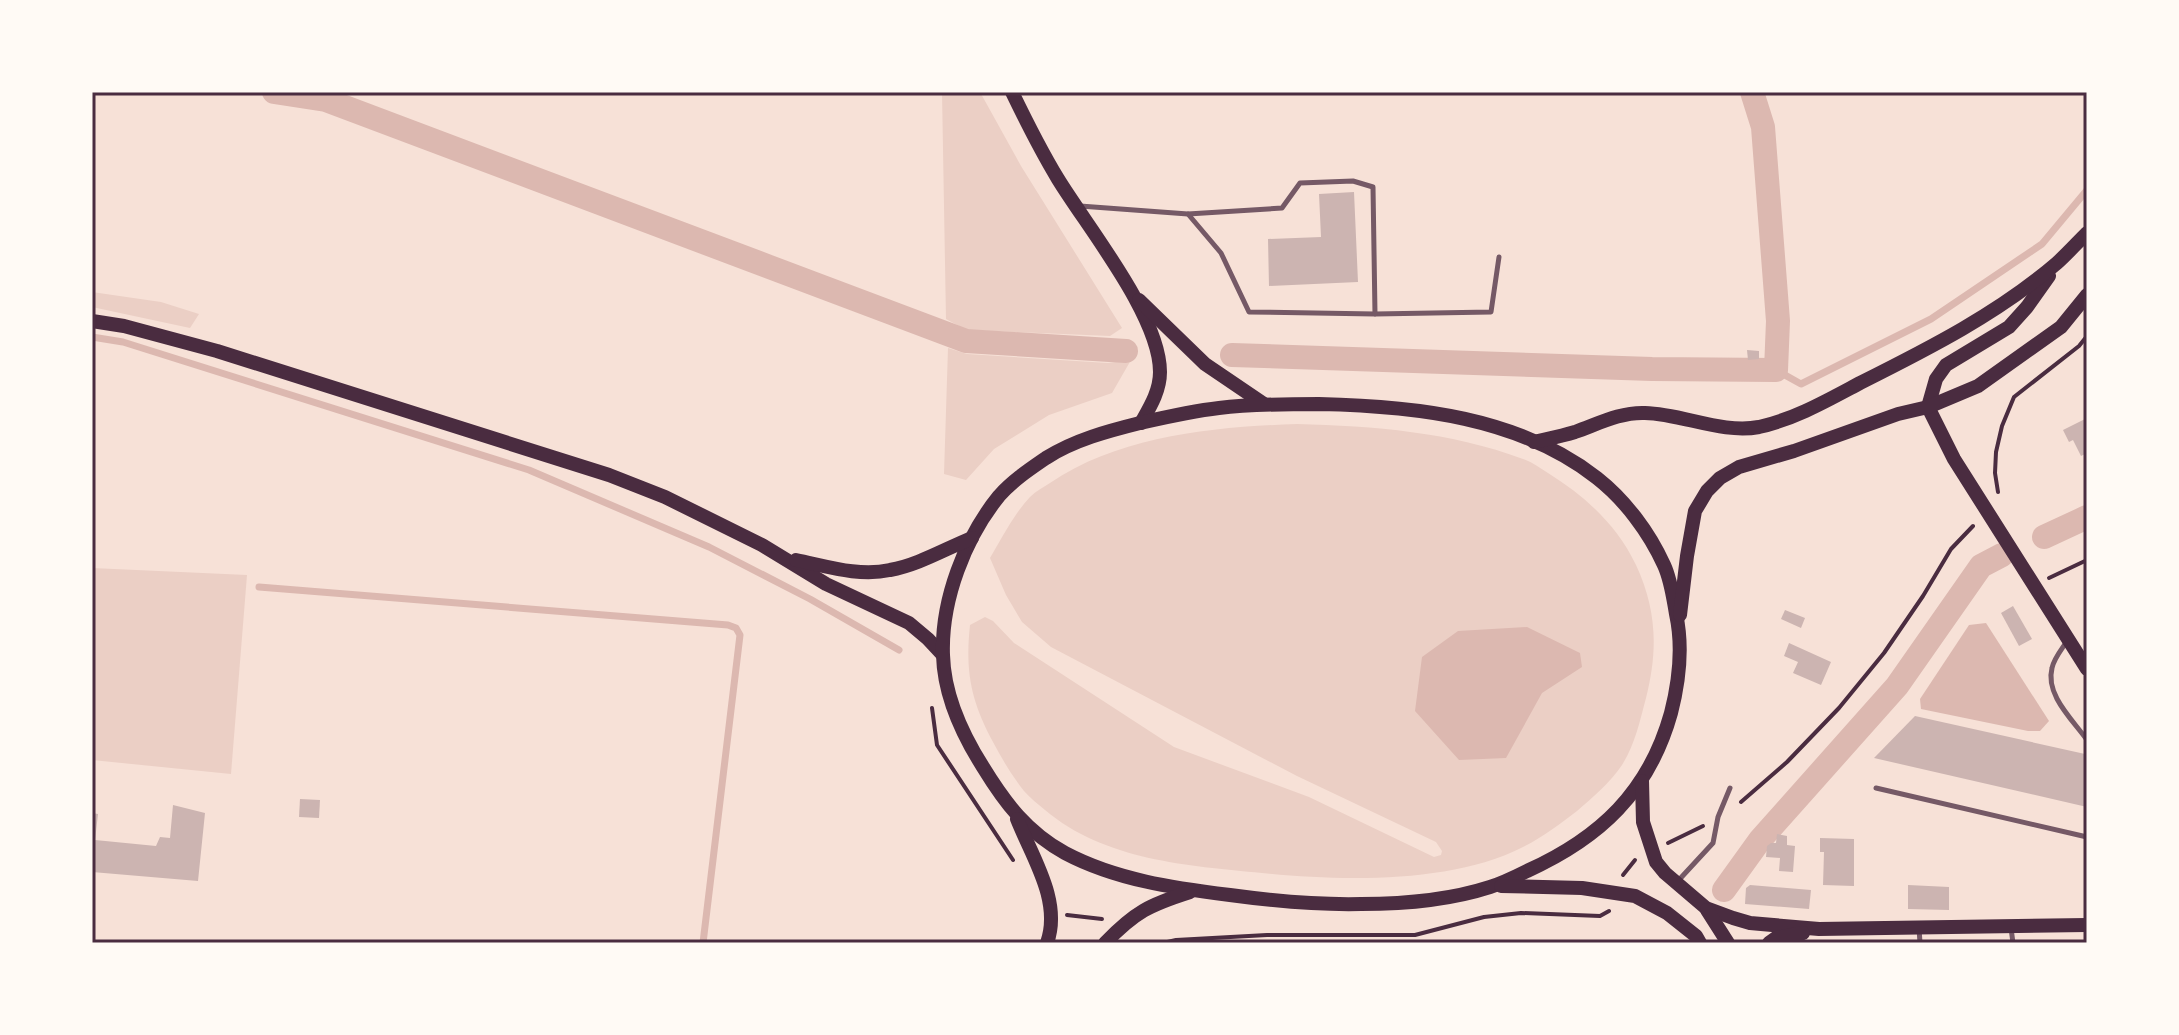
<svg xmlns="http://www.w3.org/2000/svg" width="2179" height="1035" font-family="'Titillium Web',sans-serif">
  <rect width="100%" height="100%" fill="#f7e1d7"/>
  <g fill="#ebcfc5">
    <polygon points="942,92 980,92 1021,166 1122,328 1110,336 966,330 946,319"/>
    <polygon points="92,292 161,302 199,314 190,328 92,307"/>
    <polygon points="948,348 967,354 1108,363 1131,360 1112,393 1049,415 994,449 966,480 944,474"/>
    <path d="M1297,424C1374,426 1451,432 1523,459C1532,462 1540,468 1548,473C1585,496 1617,525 1636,565C1657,610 1658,651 1646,698C1640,720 1635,745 1622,765C1610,783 1593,797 1577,811C1560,824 1543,837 1523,847C1451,884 1341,881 1262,873C1188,866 1104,860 1045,810C1038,804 1030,798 1024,791C1012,776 1002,759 993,742C971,701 965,672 970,625L985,617L993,621L1014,643L1174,747L1309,797L1434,857L1441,855L1442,851L1436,842L1297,776L1051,647L1022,622L1006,595L990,558C1002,538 1014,514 1030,497C1036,491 1044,487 1050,483C1121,435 1215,427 1297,424Z"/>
    <polygon points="92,568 247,575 231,774 92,760"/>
  </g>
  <g fill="#dcb8b0">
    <polygon points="1986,623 2049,721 2040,731 2028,731 1921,709 1920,699 1969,625"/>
    <polygon points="1527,627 1580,653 1582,667 1542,693 1506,758 1459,760 1415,711 1422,657 1458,631"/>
  </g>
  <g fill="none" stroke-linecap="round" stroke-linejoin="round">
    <g stroke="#dcb8b0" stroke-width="7">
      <polyline points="92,337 123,342 529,470 709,547 810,599 899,650"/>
      <polyline points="1776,370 1801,384 1931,319 2042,244 2087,190"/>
      <polyline points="259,587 728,625 736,628 740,635 703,943"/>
    </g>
    <g stroke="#dcb8b0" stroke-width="24">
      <polyline points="274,92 326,100 966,341 1126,351"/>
      <polyline points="1232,355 1652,369 1776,370 1778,321 1763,127 1752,92"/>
      <polyline points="2044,537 2087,517"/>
      <polyline points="1724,890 1760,840 1897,686 1981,566 2002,555"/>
    </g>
  </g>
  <g fill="#ccb4b1">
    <polygon points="1354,192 1358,282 1269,286 1268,239 1321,237 1319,194"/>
    <polygon points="1747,350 1759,351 1759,359 1748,360"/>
    <polygon points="2087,418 2087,453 2081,456 2073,440 2069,442 2063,430"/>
    <polygon points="2013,606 2032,639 2019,646 2001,613"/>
    <polygon points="1785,610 1805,618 1801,628 1781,619"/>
    <polygon points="1789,643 1831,662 1821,685 1793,673 1798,662 1784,656"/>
    <polygon points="1915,716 2085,754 2087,758 2087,807 1874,758"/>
    <polygon points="300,799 320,800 319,818 299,817"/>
    <polygon points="173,805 205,813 198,881 92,872 92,813 98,814 95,840 156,846 160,837 170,838"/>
    <polygon points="1777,834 1787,836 1787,845 1795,846 1793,872 1779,871 1780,858 1766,857 1767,846 1771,843 1776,843"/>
    <polygon points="1820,838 1854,839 1854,886 1823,885 1824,852 1820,852"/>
    <polygon points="1750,885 1811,890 1809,909 1745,904 1746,888"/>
    <polygon points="1908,885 1949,887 1949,910 1908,909"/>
  </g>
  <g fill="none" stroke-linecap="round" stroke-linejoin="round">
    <g stroke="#4a2c40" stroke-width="4">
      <polyline points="1998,492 1995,473 1996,452 2002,426 2014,397 2079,346 2087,336"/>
      <polyline points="2049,578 2087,560"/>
      <polyline points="932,708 937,745 1013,860"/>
      <polyline points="1741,802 1787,762 1839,708 1884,653 1923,596 1951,549 1973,526"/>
      <polyline points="1668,843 1703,826"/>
      <polyline points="1623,875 1635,860"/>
      <polyline points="1067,915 1102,919"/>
      <polyline points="1163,943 1176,940 1267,935 1415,935 1484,917 1521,913 1600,916 1609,911"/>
    </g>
    <g stroke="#755966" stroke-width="5">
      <polyline points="1080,206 1188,214 1221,253 1249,312 1375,314 1491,312 1499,257"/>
      <polyline points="1188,214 1282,208 1300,183 1353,181 1373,187 1375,314"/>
      <path d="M2067,641C2062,649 2054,658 2052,668C2045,695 2073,720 2087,740"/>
      <polyline points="1876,788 2087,837"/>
      <polyline points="1677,882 1713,843 1718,817 1730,788"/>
      <polyline points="1919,928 1920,943"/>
      <polyline points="2011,928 2013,943"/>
    </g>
    <g stroke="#4a2c40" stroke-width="14">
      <path d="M1012,92C1026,121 1041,151 1058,179C1088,228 1160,316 1160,372C1160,391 1150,407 1141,423"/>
      <polyline points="1139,300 1205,364 1264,404"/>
      <polyline points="92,321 124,326 217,351 609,475 665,497 762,545 826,584 909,623 928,639 942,654"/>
      <path d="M1319,404C1415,406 1519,417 1597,478C1625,500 1649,532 1664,565C1671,580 1673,597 1676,614C1683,646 1679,682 1671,713C1649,792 1600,838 1527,871C1515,877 1503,883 1490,887C1450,900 1403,904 1361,904C1317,905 1274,901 1230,895C1174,888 1116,880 1065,853C1027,832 1005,803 983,767C962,734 944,695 943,655C941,600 965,538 999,496C1012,481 1030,469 1046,458C1074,440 1108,431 1140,423C1166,417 1192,411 1219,408C1252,404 1286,404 1319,404Z"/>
      <polyline points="1928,407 1954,459 2087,669"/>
      <polyline points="1928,407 1936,379 1946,365 2009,327 2027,307 2049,276"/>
      <path d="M1534,442C1547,439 1562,436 1575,432C1598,424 1620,412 1645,413C1683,414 1722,434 1759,427C1795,419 1828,400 1860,383C1928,349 1999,313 2057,263C2067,254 2077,243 2087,233"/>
      <path d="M796,560C826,566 859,577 890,570C918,565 945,549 972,538"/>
      <polyline points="1680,615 1687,556 1695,511 1707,491 1720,478 1739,467 1794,451 1898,414 1928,407 1978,386 2061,327 2087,295"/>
      <polyline points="1642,781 1643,822 1656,862 1665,873 1706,908 1733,918 1750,923 1819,929 2087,925"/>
      <path d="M1017,819C1032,857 1062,901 1047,943"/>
      <polyline points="1501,886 1582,888 1635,896 1667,913 1696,936 1700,943"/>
      <polyline points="1707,910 1728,943"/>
      <path d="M1105,943C1135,912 1149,905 1190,892"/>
      <polyline points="1769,943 1776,938 1803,933"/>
    </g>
  </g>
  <rect width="2179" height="1035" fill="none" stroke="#fffaf5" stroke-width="188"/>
  <rect x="94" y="94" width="1991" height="847" fill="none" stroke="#4a2c40" stroke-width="3"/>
</svg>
